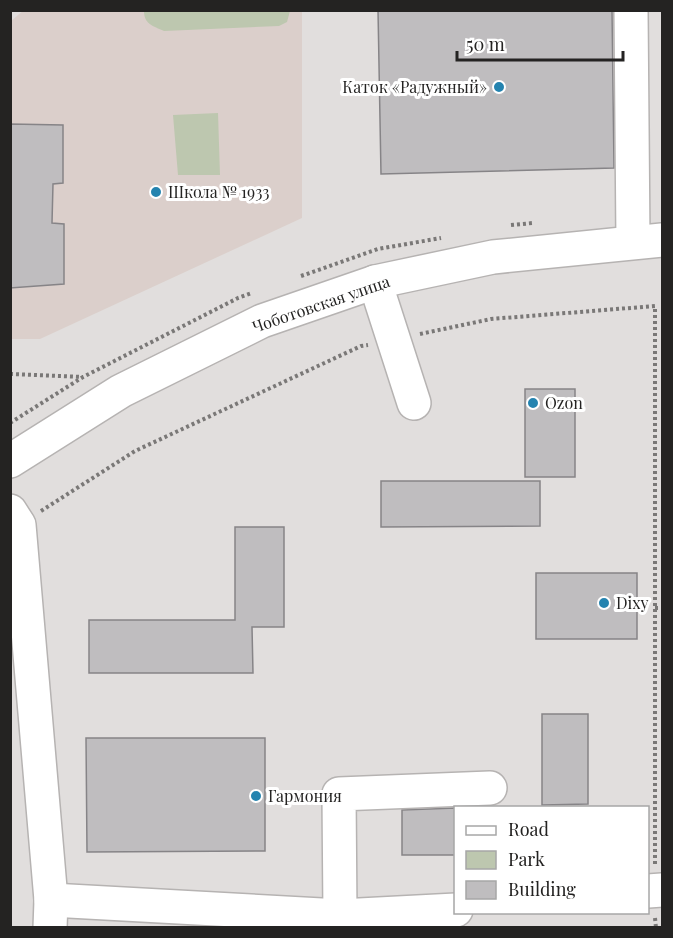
<svg xmlns="http://www.w3.org/2000/svg" width="673" height="938" font-family="'Playfair Display',serif">
  <rect width="100%" height="100%" fill="#e1dedd"/>
  <polygon fill="#dbcfcb" points="24,10 302,11 302,218 40,339 11,339 11,21"/>
  <g fill="#bdc7af">
    <path d="M144,11V10L290,11L287,22L279,26L164,31C153,26 144,24 144,11Z"/>
    <polygon points="218,113 220,175 178,175 173,115"/>
  </g>
  <g fill="#bfbdbf" stroke="#868487" stroke-width="1.5">
    <polygon points="378,10 612,10 614,168 381,174"/>
    <polygon points="10,124 63,125 63,183 53,184 52,223 64,224 64,284 10,288"/>
    <rect x="525" y="389" width="50" height="88"/>
    <polygon points="381,481 540,481 540,526 381,527"/>
    <polygon points="235,527 284,527 284,627 252,627 253,673 89,673 89,620 235,620"/>
    <rect x="536" y="573" width="101" height="66"/>
    <polygon points="542,714 588,714 588,804 542,805"/>
    <polygon points="86,738 265,738 265,851 87,852"/>
    <polygon points="456,808 456,855 402,855 402,810"/>
  </g>
  <g fill="none" stroke-linecap="round" stroke-linejoin="round">
    <g stroke="#b6b3b2" stroke-width="36">
      <g id="minor">
        <polyline points="631,10 633,242"/>
        <polyline points="375,282 414,403"/>
        <polyline points="10,511 19,525 51,900 50,928"/>
        <polyline points="648,891 662,890"/>
        <polyline points="51,900 340,916 456,910"/>
        <polyline points="340,916 339,794 490,788"/>
      </g>
    </g>
    <g stroke="#b6b3b2" stroke-width="36">
      <polyline id="major" points="10,461 121,391 262,321 375,282 493,257 662,240"/>
    </g>
    <g stroke="#7a7877" stroke-width="4" stroke-dasharray="3 3" stroke-linecap="butt">
      <polyline points="511,225 533,223"/>
      <polyline points="301,276 378,249 441,238"/>
      <polyline points="420,334 491,319 655,306 655,866"/>
      <polyline points="10,374 83,377"/>
      <polyline points="10,423 83,377 238,298 252,293"/>
      <polyline points="41,511 135,451 361,346 368,345"/>
      <polyline points="655,608 662,608"/>
      <polyline points="655,918 656,928"/>
    </g>
    <use href="#minor" stroke="#fff" stroke-width="33"/>
    <use href="#major" stroke="#fff" stroke-width="33"/>
  </g>
  <g fill="#2483af" stroke="#fff" stroke-width="2">
    <circle cx="499" cy="87" r="6"/>
    <circle cx="156" cy="192" r="6"/>
    <circle cx="533" cy="403" r="6"/>
    <circle cx="604" cy="603" r="6"/>
    <circle cx="256" cy="796" r="6"/>
  </g>
  <g text-anchor="middle" stroke-width="6" stroke-linejoin="round" paint-order="stroke">
    <g font-size="16" fill="#242322" stroke="#fff" text-anchor="start">
      <text x="487" y="93" text-anchor="end">Каток «Радужный»</text>
      <text x="168" y="198">Школа № 1933</text>
      <text x="545" y="409">Ozon</text>
      <text x="616" y="609">Dixy</text>
      <text x="268" y="802">Гармония</text>
    </g>
    <g font-size="16" fill="#242322" stroke="#fff">
      <text transform="translate(321 304) rotate(-19)" y="6">Чоботовская улица</text>
    </g>
  </g>
  <rect width="673" height="938" fill="none" stroke="#242322" stroke-width="24"/>
  <rect x="454" y="806" width="195" height="108" fill="#ffffff" stroke="#a7a7a7" stroke-width="1.5"/>
  <rect x="466" y="826" width="30" height="9" fill="#ffffff" stroke="#a7a7a7" stroke-width="1.5"/>
  <text x="508" y="836" font-size="18" fill="#242322">Road</text>
  <rect x="466" y="851" width="30" height="18" fill="#bdc7af" stroke="#a7a7a7" stroke-width="1.5"/>
  <text x="508" y="866" font-size="18" fill="#242322">Park</text>
  <rect x="466" y="881" width="30" height="18" fill="#bfbdbf" stroke="#a7a7a7" stroke-width="1.5"/>
  <text x="508" y="896" font-size="18" fill="#242322">Building</text>
  <path d="M457 51v9h166v-9" fill="none" stroke="#242322" stroke-width="3"/>
  <text x="466" y="51" font-size="18" fill="#242322" stroke="#ffffff" stroke-width="4.5" paint-order="stroke">50 m</text>
</svg>
